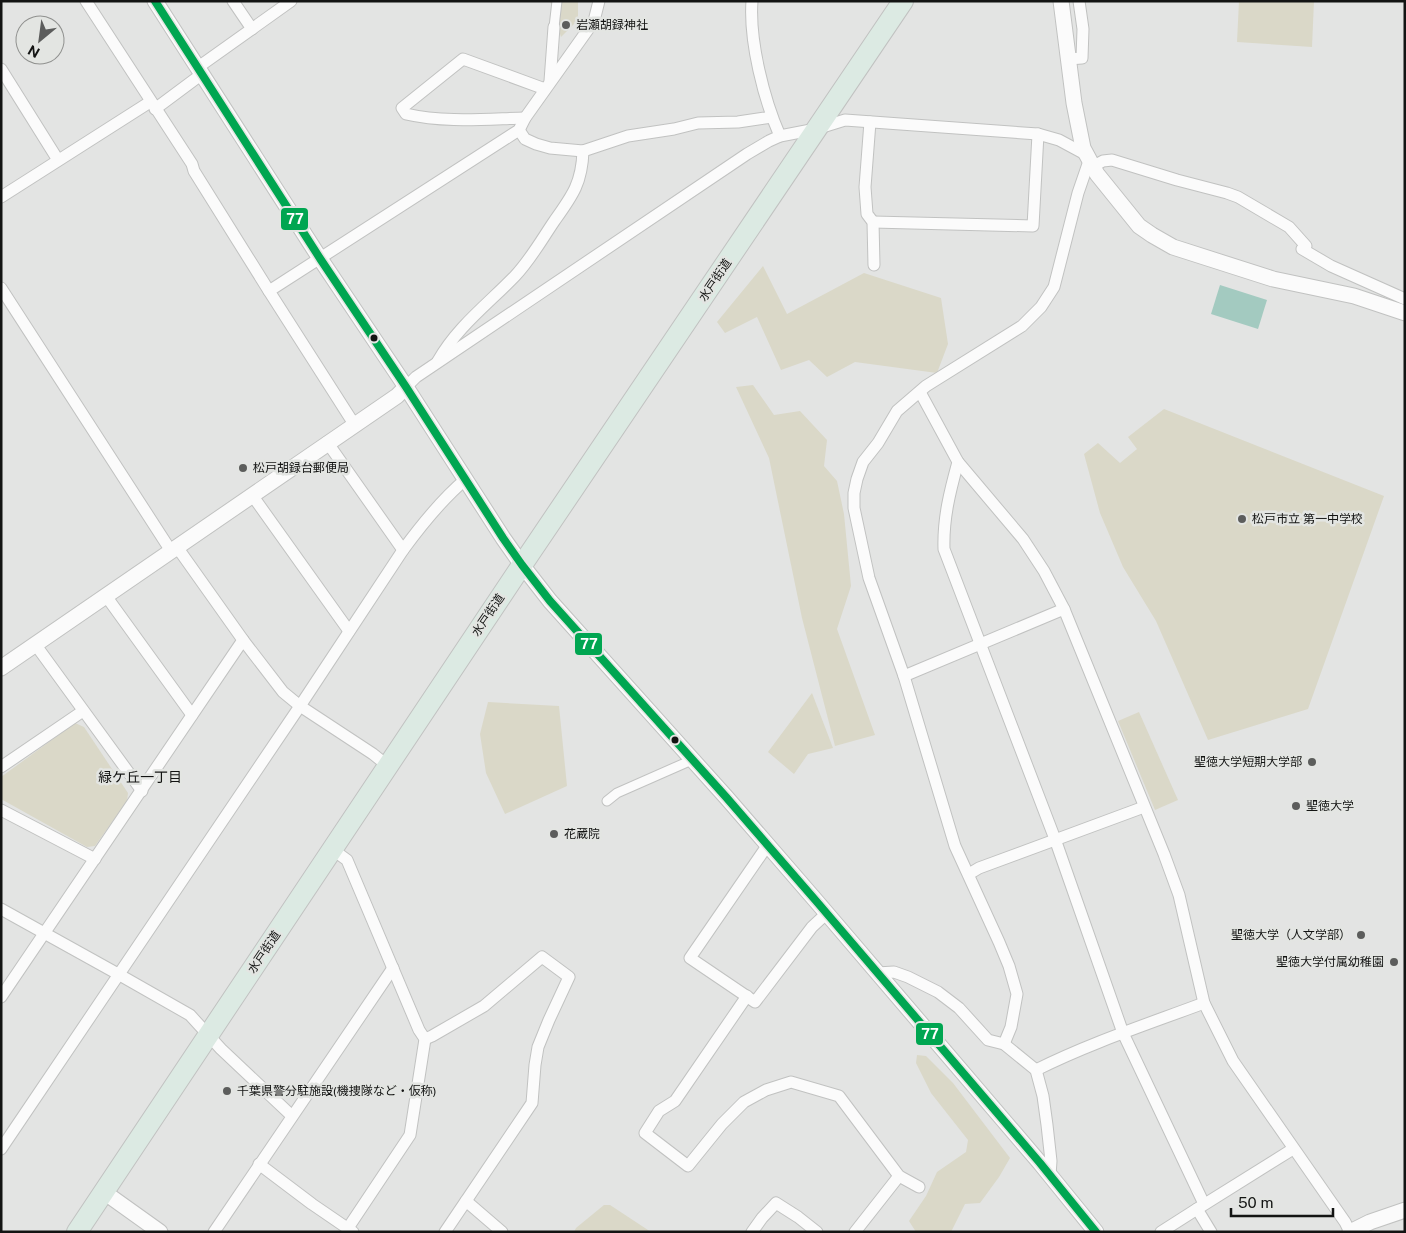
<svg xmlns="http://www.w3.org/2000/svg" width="1406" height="1233" font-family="'Public Sans','Noto Sans JP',sans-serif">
  <rect width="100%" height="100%" fill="#e3e4e3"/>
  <g fill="#dad8c8">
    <polygon points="550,1 578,1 578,20 561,37"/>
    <polygon points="1239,1 1314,1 1312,47 1237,42"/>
    <polygon points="763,266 787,314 864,273 941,298 948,344 937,373 855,362 827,377 809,360 781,370 757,317 725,333 717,322"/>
    <polygon points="753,385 774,415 800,411 827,440 824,466 837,481 844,514 851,586 837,629 875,735 835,746 802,618 769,458 736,387"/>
    <polygon points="1164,409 1384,496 1308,709 1208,740 1156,621 1123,567 1100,513 1084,454 1098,443 1120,463 1137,449 1128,437"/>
    <polygon points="812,693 833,748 808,754 794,774 768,752"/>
    <polygon points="488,702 559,706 567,786 505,814 486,773 480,734"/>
    <polygon points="1139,712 1178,800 1155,810 1118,721"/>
    <polygon points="75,723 84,727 128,793 127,801 95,846 87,847 1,799 1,777"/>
    <polygon points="917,1055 926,1056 953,1083 1010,1158 999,1177 980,1203 965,1204 951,1232 916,1232 909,1221 926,1196 937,1172 966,1152 968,1140 931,1093 916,1063"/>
    <polygon points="604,1205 610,1205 651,1232 574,1232 576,1228"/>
  </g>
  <polygon fill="#a3cac0" points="1220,285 1267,300 1258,329 1211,314"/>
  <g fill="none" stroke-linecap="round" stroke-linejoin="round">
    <g stroke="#c1c2c1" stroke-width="11">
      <g id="pedestrian">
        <polyline points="554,27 557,1"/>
        <polyline points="607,801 617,793 692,760"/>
      </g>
    </g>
    <g stroke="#c1c2c1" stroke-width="13">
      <g id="minor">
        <polyline points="86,1 192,164 194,171 269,291"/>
        <polyline points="233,1 252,29"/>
        <path d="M752,1C749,41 764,100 780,136"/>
        <polyline points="1068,59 1082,58 1083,29 1079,1"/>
        <polyline points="197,68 291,1"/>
        <polyline points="1,69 58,160"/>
        <polyline points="550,81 554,27"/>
        <polyline points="155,109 202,74"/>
        <path d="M525,118C485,119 445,123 406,114L402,108L463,59L545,89"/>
        <polyline points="870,122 865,187 867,214 873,222 874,265"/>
        <polyline points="519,130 525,139 536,144 550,148 583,151 628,136 674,129 698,123 738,122 772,117"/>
        <polyline points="1092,167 1103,161 1112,160 1177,180 1227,193 1238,197 1289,227 1306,246"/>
        <polyline points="1,197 150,102"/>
        <polyline points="873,222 1033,226 1038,134"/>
        <polyline points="1302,249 1331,266 1405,299"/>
        <polyline points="1,288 171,551"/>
        <path d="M438,361C457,327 488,304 515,276C531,259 542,239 555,220C573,195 582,182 583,151"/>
        <path d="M406,387L416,377C526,303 636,228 747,154L769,141L780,136L816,129L845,120L1038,134L1059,140L1085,154"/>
        <polyline points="920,392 958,462 1023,539 1044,571 1064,609 1164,854 1179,895 1204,1003 1233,1061 1345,1222 1350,1232"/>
        <polyline points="354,424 269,291 519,130 525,118 594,21 599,1"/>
        <polyline points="327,442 403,550"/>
        <path d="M958,462C950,491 943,518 944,549L1055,839L1123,1033L1204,1204"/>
        <polyline points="252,495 349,631"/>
        <polyline points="177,547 243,640 283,692 300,706 373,754 388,766"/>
        <polyline points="106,596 192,715"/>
        <polyline points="35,644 142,791"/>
        <polyline points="904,676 1064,609"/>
        <polyline points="1,767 83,711"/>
        <polyline points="1,810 95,859"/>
        <polyline points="767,846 690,958 755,1002 812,927 826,914"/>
        <polyline points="332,849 347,860 419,1030 425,1039 410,1135 348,1228"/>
        <polyline points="969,874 979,868 1144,807"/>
        <polyline points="1,909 118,974 190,1015 221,1049 292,1116"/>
        <polyline points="877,973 894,972 908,977 938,992 959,1008 988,1040 1004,1044 1036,1070 1043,1096 1047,1125 1051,1161 1050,1175"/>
        <polyline points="747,996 675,1101 659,1111 645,1133 688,1166 722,1124 744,1102 766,1090 791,1082 839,1096 899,1176 919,1187"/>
        <polyline points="1,997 243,640"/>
        <polyline points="425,1039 432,1036 484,1006 542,957 569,977 549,1020 538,1047 535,1065 532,1103 445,1232"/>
        <polyline points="1004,1044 1011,1027 1017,994 1009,966 999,942 955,846 904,676 869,578 854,508 854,493 857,479 863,462 878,443 897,411 926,386 1022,326 1041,307 1054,287 1078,193 1089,161"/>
        <path d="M1036,1070C1090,1043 1148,1024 1204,1003"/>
        <path d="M1,1149L300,706L403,550C422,524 441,500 466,479"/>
        <polyline points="259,1164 312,1204 353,1232"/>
        <polyline points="466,1201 502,1232"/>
        <polyline points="1197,1209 1293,1149"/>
        <polyline points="214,1232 393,968"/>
        <polyline points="752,1232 762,1218 776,1203 798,1217 817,1232"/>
        <polyline points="855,1232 899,1176"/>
        <polyline points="1161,1232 1197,1209 1211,1232"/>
      </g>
    </g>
    <g stroke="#c1c2c1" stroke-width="17">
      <g id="tertiary">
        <polyline points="155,1 321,260 406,387 503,538 522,565 550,601 726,797 817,902 1040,1163 1096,1232"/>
        <polyline points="1061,1 1074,103 1083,148 1097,174 1139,226 1152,235 1173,247 1273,279 1354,296 1405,313"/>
        <polyline points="1,668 397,396 406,387"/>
        <polyline points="104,1192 160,1232"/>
        <polyline points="1350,1232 1370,1222 1405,1210"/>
      </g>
    </g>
    <g stroke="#c1c2c1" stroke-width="22">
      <polyline id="trunk" points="77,1232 522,565 903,1"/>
    </g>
    <use href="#pedestrian" stroke="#fbfbfb" stroke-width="9"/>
    <use href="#minor" stroke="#fbfbfb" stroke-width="11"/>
    <use href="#tertiary" stroke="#fbfbfb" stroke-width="15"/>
    <use href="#trunk" stroke="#dceae3" stroke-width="20"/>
    <g stroke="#e3e5e2" stroke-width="11">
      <polyline id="bus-1" points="155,1 321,260 406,387 503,538 522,565 550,601 726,797 817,902 1040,1163 1096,1232"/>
    </g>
    <use href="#bus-1" stroke="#00a651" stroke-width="8"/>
  </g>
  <g fill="#5c5d5c" stroke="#e3e5e2" stroke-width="2">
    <circle cx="566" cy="25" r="5"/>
    <circle cx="243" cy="468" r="5"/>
    <circle cx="1242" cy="519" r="5"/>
    <circle cx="1312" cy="762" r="5"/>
    <circle cx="1296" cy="806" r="5"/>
    <circle cx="554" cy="834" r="5"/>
    <circle cx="1361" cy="935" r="5"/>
    <circle cx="1394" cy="962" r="5"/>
    <circle cx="227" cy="1091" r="5"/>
  </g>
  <g fill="#131413" stroke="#e3e5e2" stroke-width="2">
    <circle cx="374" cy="338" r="4.5"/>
    <circle cx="675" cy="740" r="4.5"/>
  </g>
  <g text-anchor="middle" stroke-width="5" stroke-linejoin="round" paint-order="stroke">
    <g font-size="12" fill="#131413" stroke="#e3e5e2" text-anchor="start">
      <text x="576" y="29">岩瀬胡録神社</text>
      <text x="253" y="472">松戸胡録台郵便局</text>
      <text x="1252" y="523">松戸市立 第一中学校</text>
      <text x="1302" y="766" text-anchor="end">聖徳大学短期大学部</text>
      <text x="1306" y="810">聖徳大学</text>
      <text x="564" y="838">花蔵院</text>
      <text x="1351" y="939" text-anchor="end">聖徳大学（人文学部）</text>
      <text x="1384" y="966" text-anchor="end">聖徳大学付属幼稚園</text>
      <text x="237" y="1095">千葉県警分駐施設(機捜隊など・仮称)</text>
    </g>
    <g font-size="12" fill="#131413" stroke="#e3e5e2">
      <text transform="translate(715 280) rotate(-56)" y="4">水戸街道</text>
      <text transform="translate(488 615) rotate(-56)" y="4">水戸街道</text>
      <text transform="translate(264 952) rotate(-56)" y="4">水戸街道</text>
    </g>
    <g font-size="14" fill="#131413" stroke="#e3e5e2">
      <text x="140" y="782">緑ケ丘一丁目</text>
    </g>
  </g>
  <g stroke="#e3e5e2" stroke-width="2">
    <rect x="280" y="207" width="29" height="24" rx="5" fill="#00a651"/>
    <rect x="574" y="632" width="29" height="24" rx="5" fill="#00a651"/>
    <rect x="915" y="1022" width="29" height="24" rx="5" fill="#00a651"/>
  </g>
  <g font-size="14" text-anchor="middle" font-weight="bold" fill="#fff">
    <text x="295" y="224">77</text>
    <text x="589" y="649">77</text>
    <text x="930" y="1039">77</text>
  </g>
  <rect width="1406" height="1233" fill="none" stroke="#131413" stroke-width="5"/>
  <g transform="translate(40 40) rotate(209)"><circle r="24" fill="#e3e5e2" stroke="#90918f"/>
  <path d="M0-4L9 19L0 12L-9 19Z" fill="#5c5d5c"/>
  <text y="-8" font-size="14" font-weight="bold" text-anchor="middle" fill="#131413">N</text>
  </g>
  <path d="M1231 1208v8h102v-8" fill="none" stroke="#131413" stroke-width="2.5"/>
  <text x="1238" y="1208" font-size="15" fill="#131413" stroke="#e3e5e2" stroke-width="4" paint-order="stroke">50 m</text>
</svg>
